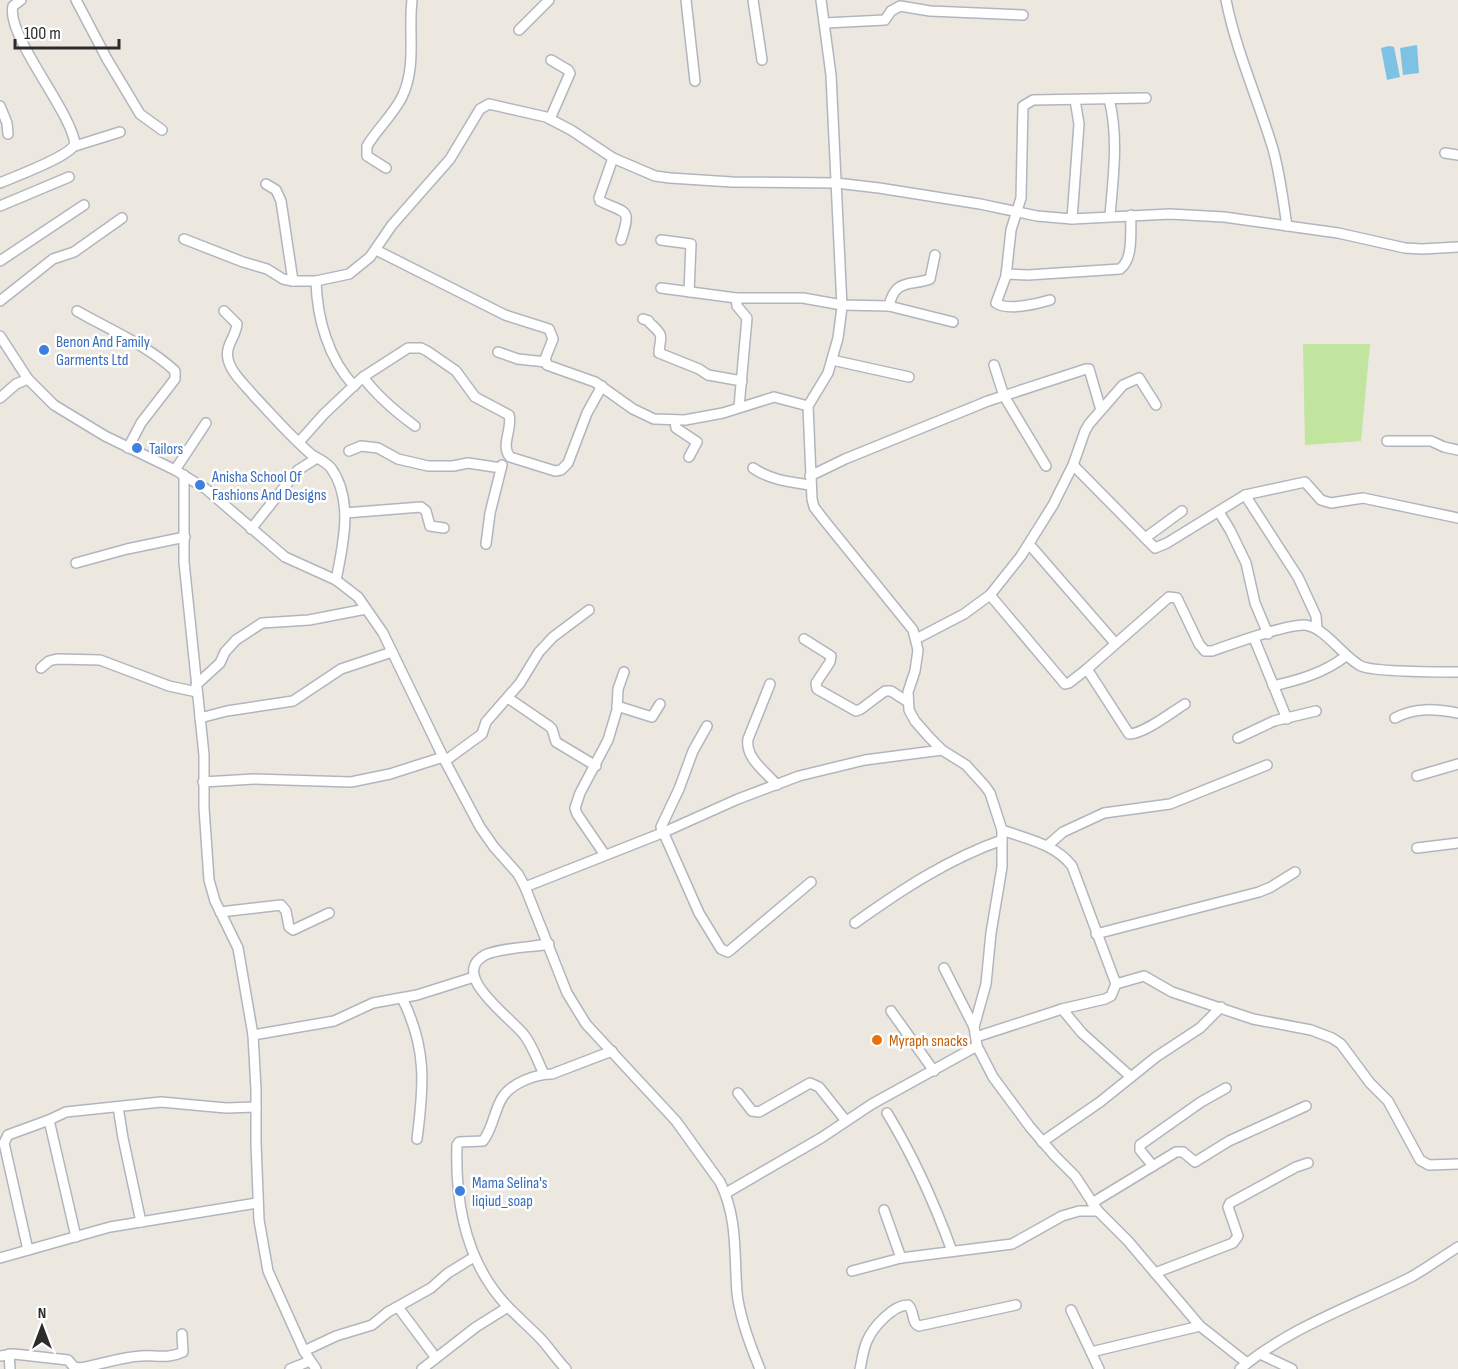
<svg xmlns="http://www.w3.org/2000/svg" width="1458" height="1369" font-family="'Sofia Sans Condensed',sans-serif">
  <rect width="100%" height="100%" fill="#ece8e0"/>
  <polygon fill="#c1e49f" points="1303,344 1370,344 1361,441 1305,445"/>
  <g fill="#7dc1e4">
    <polygon points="1417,45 1419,73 1403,75 1400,48"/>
    <polygon points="1389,46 1394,47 1400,77 1387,80 1381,48"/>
  </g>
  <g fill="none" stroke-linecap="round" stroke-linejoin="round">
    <g stroke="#b3b5be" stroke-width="12">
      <g id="minor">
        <polyline points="76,0 107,59 140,114 162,130"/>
        <polyline points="686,0 695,81"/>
        <polyline points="753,0 762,60"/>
        <polyline points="821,0 831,75 842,307 838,338 828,373 808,406 812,499 814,507 824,520 913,630 918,650 915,671 908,692 909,710 915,721 929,737 942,750 966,765 985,786 990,793 1002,830 1002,867 991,933 986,984 974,1027 977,1046 993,1077 1030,1127 1055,1156 1075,1176 1098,1211 1128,1241 1200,1326 1247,1363"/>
        <path d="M1226,0C1236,51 1258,99 1273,149C1280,174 1283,200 1287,226"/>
        <polyline points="825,23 885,20 891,11 900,6 930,11 1023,15"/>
        <polyline points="519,30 549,0"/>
        <path d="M1109,99C1119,137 1113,178 1110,216"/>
        <polyline points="0,106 7,123 8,134"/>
        <polyline points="550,119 570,73 568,70 551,60"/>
        <polyline points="75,146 120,132"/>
        <polyline points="1445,153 1458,155"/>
        <path d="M613,158L599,198L600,201C626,214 632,207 621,240"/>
        <path d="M386,168L367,156V146C377,129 393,115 402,97C417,66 408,32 412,0"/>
        <path d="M0,183C16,176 69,157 75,144C71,111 5,34 13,6L21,0"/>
        <polyline points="266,184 276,190 281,201 293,281"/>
        <polyline points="0,206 69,177"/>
        <polyline points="1072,219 1079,124 1075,100"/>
        <polyline points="184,239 243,262 267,269 283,279 293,281 316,281 349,274 370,257 392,225 450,159 480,109 489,104 546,117 571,130 613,158 655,176 670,178 732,182 836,183 879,188 980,204 1037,216 1072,219 1170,214 1224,217 1338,233 1405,248 1422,249 1458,247"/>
        <polyline points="661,240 691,244 689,292"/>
        <polyline points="376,250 505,315 549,329 553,339 545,359 547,365 595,382 633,409 654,419 685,420 723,413 774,397 808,406"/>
        <polyline points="0,261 84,205"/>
        <path d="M1006,274L1028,275L1120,269C1134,259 1130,231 1131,215"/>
        <path d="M316,281C317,318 328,358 354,386"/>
        <polyline points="661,288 736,298 803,298 842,305 889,306 953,322"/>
        <polyline points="736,298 737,306 747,318 739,407"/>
        <path d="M1050,300C1037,304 1007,311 996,303L1006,276L1011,230L1021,198L1023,106L1033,100L1146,98"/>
        <polyline points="0,301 53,259 74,252 122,218"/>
        <path d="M889,306C895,278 911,286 930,279L935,255"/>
        <path d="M77,311C110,330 147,345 175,371V379L141,423L128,448"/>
        <path d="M224,311L237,324C236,337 225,345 228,359C231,373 245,385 254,396C273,416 291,437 312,455C319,459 326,462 331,468C354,500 343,545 336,580"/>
        <path d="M643,319C653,322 645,319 652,325C665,337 660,336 659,353L699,369L708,375L742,381"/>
        <path d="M0,336L28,379L54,405L105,436L175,470L206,489L285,557L336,580L358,597L383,633L445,761L480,827L494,847L518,874L525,887L567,993L586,1024L676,1121L720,1182C738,1218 734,1255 737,1293C740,1319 750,1345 760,1369"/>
        <polyline points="498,352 518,359 546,362"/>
        <polyline points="832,360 909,377"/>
        <polyline points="994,365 1004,396 1046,466"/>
        <path d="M363,377C377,396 396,412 415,426"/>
        <polyline points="0,398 16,384 28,379"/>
        <polyline points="675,420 676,428 697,442 689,457"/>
        <polyline points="1387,441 1431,441 1444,447 1458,450"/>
        <path d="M299,442L324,414L363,377L408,348H421L427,351L456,371L475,397L509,415C513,429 500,445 510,457L555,471L561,470L568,463L587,413L602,386"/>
        <polyline points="349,451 361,446 378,448 398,459 428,466 453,466 468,463 501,468"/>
        <polyline points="1073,465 1155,548 1167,543 1245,495 1305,482 1321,500 1331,503 1363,498 1458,518"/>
        <path d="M753,468C770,480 790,482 810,485"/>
        <polyline points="175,470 206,423"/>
        <polyline points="184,475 184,562 204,755 204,808 209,880 215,901 238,948 253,1035 256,1089 256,1143 259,1220 268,1271 304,1351 316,1369"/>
        <polyline points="810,476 845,459 988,401 1086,369 1089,369 1101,410"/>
        <polyline points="1245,495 1298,577 1316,616 1317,629"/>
        <polyline points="1219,512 1230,530 1246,563 1255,603 1268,634"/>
        <polyline points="345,513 421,507 426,511 430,526 444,528"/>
        <polyline points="251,529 298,470 317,458"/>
        <polyline points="1145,538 1182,511"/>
        <polyline points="486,544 490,513 502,465"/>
        <polyline points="1029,544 1115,643"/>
        <polyline points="76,563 127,549 185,537"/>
        <path d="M990,595L1065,684L1069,683L1087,669L1169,597L1177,598L1199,644L1205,651H1212C1232,644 1286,624 1305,625C1325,627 1343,657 1361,666C1373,672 1441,672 1458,672"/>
        <polyline points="1254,638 1287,719"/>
        <polyline points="804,639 831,656 830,662 816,683 817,689 856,711 861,709 885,691 891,691 908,702"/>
        <polyline points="916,639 964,614 990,595 1021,556 1053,505 1073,465 1085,431 1089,424 1123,385 1139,378 1156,405"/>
        <polyline points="41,668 49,661 57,659 100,660 169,686 197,692"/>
        <path d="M1087,669L1129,734C1144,734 1172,712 1185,704"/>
        <path d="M770,684L748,739C745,758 765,771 777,785"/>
        <polyline points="196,685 220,663 225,652 236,640 262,623 309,620 366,609"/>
        <path d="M1273,686C1299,680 1324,673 1346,656"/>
        <polyline points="508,698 549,726 552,729 556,742 596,766"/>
        <polyline points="617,706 652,717 660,704"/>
        <polyline points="200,718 227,711 293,701 341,669 392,652"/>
        <path d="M1395,718C1415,707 1436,709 1458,713"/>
        <polyline points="707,726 693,751 679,789 661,827 699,913 721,949 728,952 811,882"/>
        <polyline points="1238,738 1274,721 1316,711"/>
        <polyline points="445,761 482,734 486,722 520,683 539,652 553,637 589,610"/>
        <polyline points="1417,776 1458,764"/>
        <polyline points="203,782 254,779 351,782 390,774 443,757"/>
        <polyline points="1047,846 1063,832 1104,813 1170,804 1267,765"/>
        <polyline points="1417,848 1458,843"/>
        <polyline points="605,855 577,814 575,808 580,793 608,740 617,710 618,689 624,672"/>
        <polyline points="525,887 662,833 738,799 799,776 865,760 942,750"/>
        <polyline points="220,912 281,905 286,911 289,927 293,930 329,913"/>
        <path d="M855,923C901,890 948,859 1002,840"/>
        <polyline points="1096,934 1259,892 1271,887 1295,872"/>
        <polyline points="944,968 974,1027"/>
        <polyline points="1116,984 1144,976 1172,992 1253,1019 1311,1030 1332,1038 1341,1044 1370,1083 1388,1101 1420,1160 1429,1165 1458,1164"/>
        <path d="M402,998C427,1048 424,1085 417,1139"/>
        <polyline points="1062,1009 1082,1033 1131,1077"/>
        <polyline points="891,1011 934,1071"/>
        <polyline points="253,1035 334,1021 373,1003 417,995 474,977"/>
        <path d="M976,1037L1062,1009L1105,999L1111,996L1116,984L1072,866C1055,844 1027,839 1002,830"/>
        <path d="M544,1074C538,1062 533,1047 525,1036C512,1018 448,975 485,955C498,948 534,947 549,944"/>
        <polyline points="738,1093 752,1111 759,1112 810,1083 819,1087 846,1121"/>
        <polyline points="118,1107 123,1138 141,1222"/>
        <path d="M887,1113C914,1157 934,1202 952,1251"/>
        <polyline points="49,1120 76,1237"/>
        <polyline points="1042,1142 1100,1102 1156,1057 1200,1028 1221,1007"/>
        <polyline points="1153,1166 1140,1150 1140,1145 1201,1102 1226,1088"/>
        <polyline points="726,1193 821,1138 872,1104 977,1046"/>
        <polyline points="1092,1203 1176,1152 1183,1152 1195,1162 1229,1141 1306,1106"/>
        <polyline points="884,1210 901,1258"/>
        <polyline points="28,1250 4,1143 8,1135 49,1120 66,1112 161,1102 226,1108 256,1107"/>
        <polyline points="0,1258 110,1227 257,1203"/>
        <polyline points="852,1271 901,1258 1012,1244 1062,1216 1079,1211 1098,1211"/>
        <polyline points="1155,1273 1233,1243 1238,1236 1228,1207 1230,1203 1296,1167 1308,1163"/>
        <polyline points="398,1307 436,1358"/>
        <polyline points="1071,1310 1099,1369"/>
        <polyline points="304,1351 336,1336 372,1325 388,1312 431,1288 448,1273 474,1257"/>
        <polyline points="1091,1352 1200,1326"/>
        <polyline points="9,1354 10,1369"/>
        <polyline points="1260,1354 1292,1369"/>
        <path d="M0,1356L14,1354L68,1360L74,1367L80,1368C100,1365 120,1357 141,1356C156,1355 169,1359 183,1352L182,1334"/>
        <polyline points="290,1369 310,1361"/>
        <polyline points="422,1369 476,1327 508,1307"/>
        <path d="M566,1369C556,1359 549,1347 539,1337C529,1327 519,1318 509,1308C466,1264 455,1204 457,1145L459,1142L483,1141C493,1128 494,1111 502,1098C511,1083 536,1074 552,1074L612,1051"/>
        <path d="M860,1369C862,1360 863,1350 867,1341C873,1327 893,1305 908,1305C915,1311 911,1323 919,1326L1016,1305"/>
        <path d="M1240,1369C1290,1327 1353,1306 1411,1277C1427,1268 1442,1257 1458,1247"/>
      </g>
    </g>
    <use href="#minor" stroke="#fff" stroke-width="9"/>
  </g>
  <g fill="#3f7fe0" stroke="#fff" stroke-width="2">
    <circle cx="44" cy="350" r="6"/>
    <circle cx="137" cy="448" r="6"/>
    <circle cx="200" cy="485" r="6"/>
    <circle cx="460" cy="1191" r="6"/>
  </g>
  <circle fill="#e8710a" stroke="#fff" stroke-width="2" cx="877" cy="1040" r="6"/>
  <g text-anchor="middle" stroke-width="5" stroke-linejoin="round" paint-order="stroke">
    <g font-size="16" fill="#366cbe" stroke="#fff" text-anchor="start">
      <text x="56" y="347">Benon And Family<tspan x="56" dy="18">Garments Ltd</tspan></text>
      <text x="149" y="454">Tailors</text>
      <text x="212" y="482">Anisha School Of<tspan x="212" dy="18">Fashions And Designs</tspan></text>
      <text x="472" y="1188">Mama Selina's<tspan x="472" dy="18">liqiud_soap</tspan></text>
    </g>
    <g font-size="16" fill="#c56008" stroke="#fff" text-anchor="start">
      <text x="889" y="1046">Myraph snacks</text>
    </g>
  </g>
  <g transform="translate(42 1327)" stroke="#ffffff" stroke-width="4.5" paint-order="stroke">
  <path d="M0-4.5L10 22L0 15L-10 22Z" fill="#2c2c2c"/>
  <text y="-9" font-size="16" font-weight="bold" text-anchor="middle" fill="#2c2c2c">N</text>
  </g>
  <path d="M15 39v9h104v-9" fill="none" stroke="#2c2c2c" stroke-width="3"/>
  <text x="24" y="39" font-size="18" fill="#2c2c2c" stroke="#ffffff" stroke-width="4.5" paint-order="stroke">100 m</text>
</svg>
